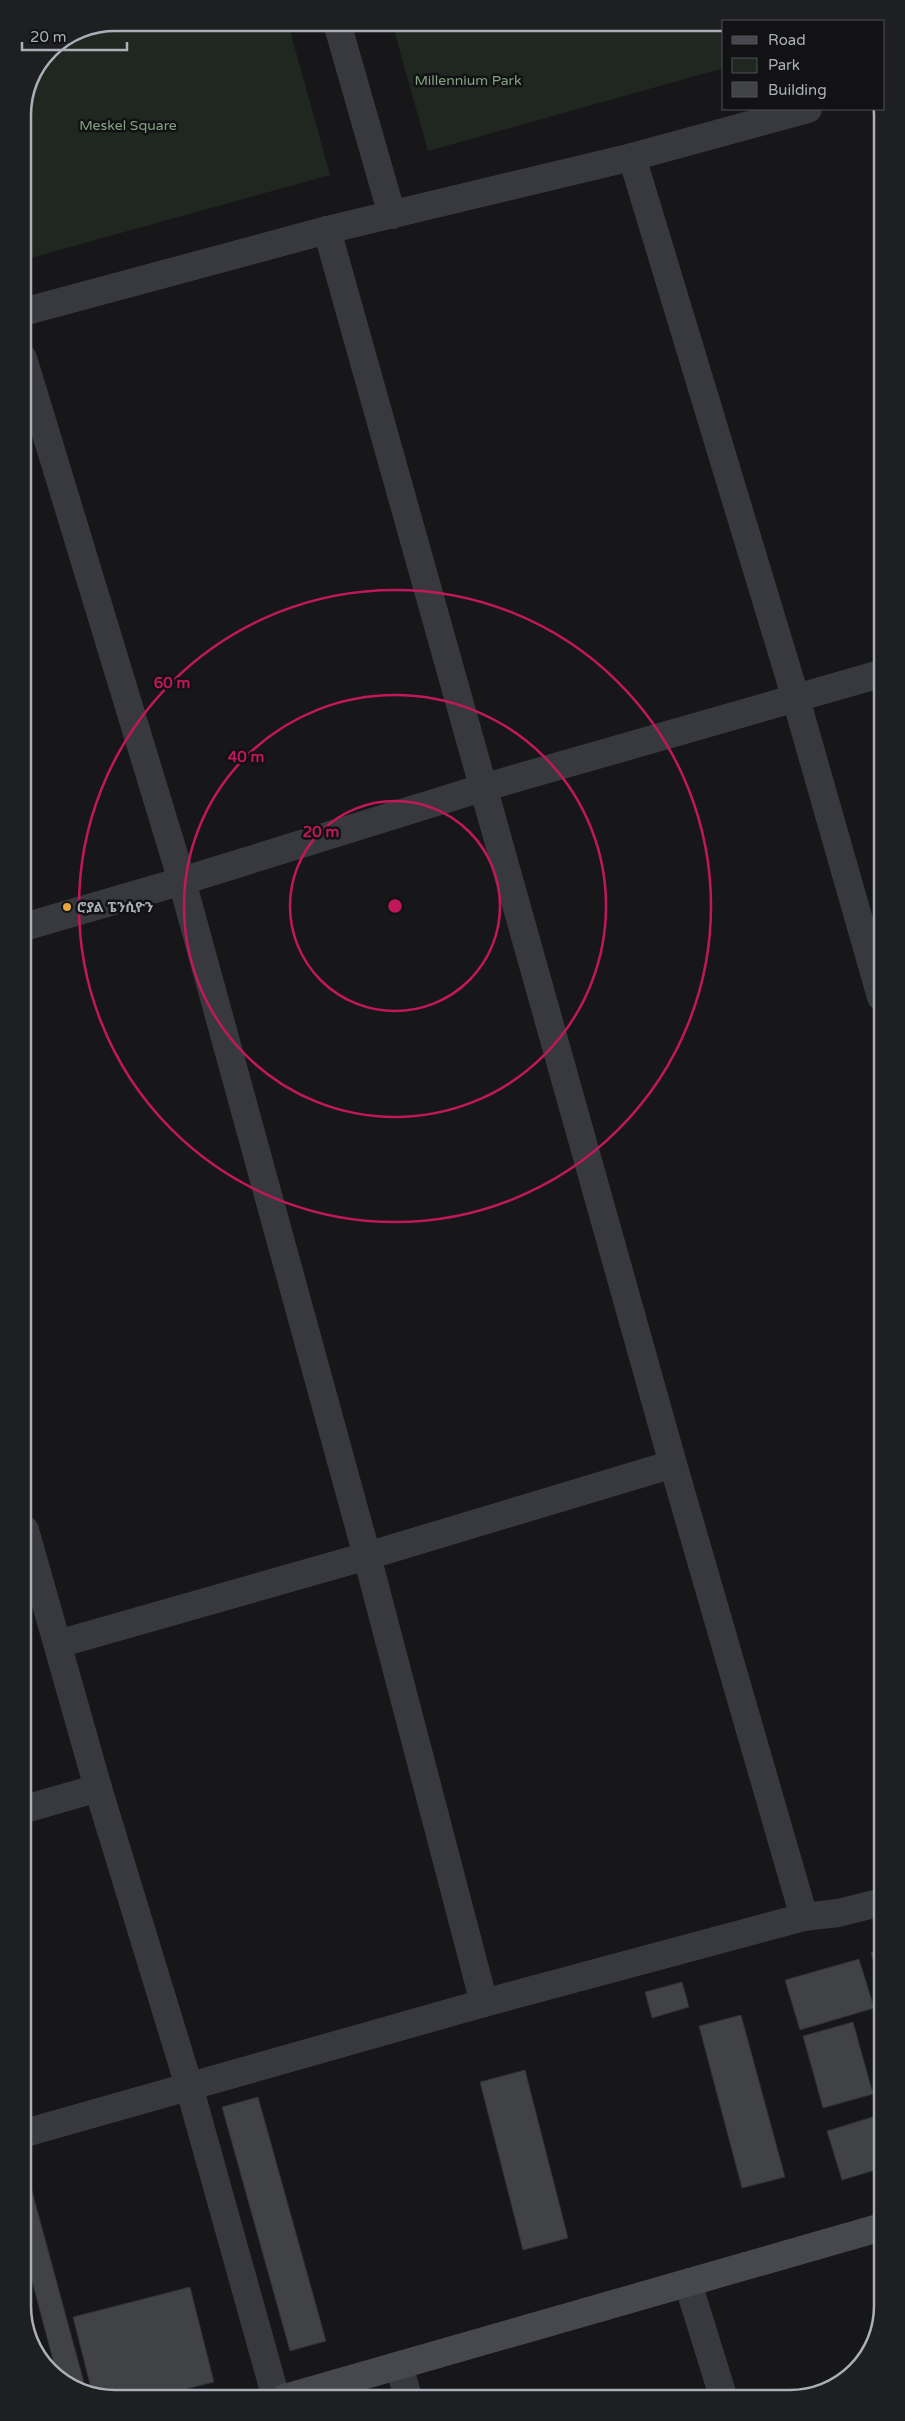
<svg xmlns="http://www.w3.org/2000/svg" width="905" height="2421" font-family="'Varela Round','Noto Sans Ethiopic',sans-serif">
  <rect width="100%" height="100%" fill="#171719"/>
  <g fill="#1f2720">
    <polygon points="116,23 288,23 330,175 23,260 23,110 50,50 80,29"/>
    <polygon points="392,23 724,23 724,68 428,151"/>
  </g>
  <g fill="#414246" stroke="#313135">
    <polygon points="882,1950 882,1989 871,1953"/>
    <polygon points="859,1959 874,2008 800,2030 785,1980"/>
    <polygon points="682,1982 689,2007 652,2018 645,1992"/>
    <polygon points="741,2015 785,2177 742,2188 699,2026"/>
    <polygon points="853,2022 873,2094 823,2108 803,2036"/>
    <polygon points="525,2070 568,2238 523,2250 480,2082"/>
    <polygon points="258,2097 326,2341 290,2351 222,2107"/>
    <polygon points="882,2114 882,2168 842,2180 827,2131"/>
    <polygon points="26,2169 86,2390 58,2379 26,2258"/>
    <polygon points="190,2287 214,2382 150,2398 109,2398 92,2392 73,2317"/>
  </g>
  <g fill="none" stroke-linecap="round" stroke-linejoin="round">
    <g stroke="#38393e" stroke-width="28">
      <polyline points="337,23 392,215"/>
      <polyline points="632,157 796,699 881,997"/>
      <polyline points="327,230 673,1464 804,1917"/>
      <polyline points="23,312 327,230 632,157 808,109"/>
      <polyline points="23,358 182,881 367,1556 484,2003"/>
      <polyline points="24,927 182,881 482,788 880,674"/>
      <polyline points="25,1530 98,1788 189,2086 276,2398"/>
      <polyline points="58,1644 367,1556 673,1464"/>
      <polyline points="25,1809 98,1788"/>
      <polyline points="25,2133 484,2003 804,1917 838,1913 882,1902"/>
      <polyline points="688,2283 723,2396"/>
      <polyline points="399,2366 408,2397"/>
    </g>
    <polyline stroke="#46484d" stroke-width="28" points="285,2398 882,2227"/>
  </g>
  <g fill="none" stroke="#c2185b" stroke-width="2.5">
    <circle cx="395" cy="906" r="105"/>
    <circle cx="395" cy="906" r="211"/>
    <circle cx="395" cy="906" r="316"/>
  </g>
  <circle fill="#e9a63f" stroke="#121214" stroke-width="2" cx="67" cy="907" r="5"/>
  <g text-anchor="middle" stroke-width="5" stroke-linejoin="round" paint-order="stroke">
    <g font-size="14" fill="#82a282" stroke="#121214">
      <text x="468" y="85">Millennium Park</text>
      <text x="128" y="130">Meskel Square</text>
    </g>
    <g font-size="14" font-weight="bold" fill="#aaafb8" stroke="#121214" text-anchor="start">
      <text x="77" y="912">ሮያል ፔንሲዮን</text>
    </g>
  </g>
  <path d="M0 0H905V2421H0ZM115 31H790A84 84 0 0 1 874 115V2306A84 84 0 0 1 790 2390H115A84 84 0 0 1 31 2306V115A84 84 0 0 1 115 31Z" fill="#1e1f21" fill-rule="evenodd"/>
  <path fill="none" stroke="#aaafb8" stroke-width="2.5" d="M115 31H790A84 84 0 0 1 874 115V2306A84 84 0 0 1 790 2390H115A84 84 0 0 1 31 2306V115A84 84 0 0 1 115 31Z"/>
  <circle cx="395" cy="906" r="8" fill="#c2185b" stroke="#121214" stroke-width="2.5"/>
  <g font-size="15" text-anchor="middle" font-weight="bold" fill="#c2185b" stroke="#121214" stroke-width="5" stroke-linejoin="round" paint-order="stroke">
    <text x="172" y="688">60 m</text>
    <text x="246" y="762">40 m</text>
    <text x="321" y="837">20 m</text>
  </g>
  <rect x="722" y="20" width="162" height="90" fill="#121214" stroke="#4f5156"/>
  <rect x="732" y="36" width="25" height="8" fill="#46484d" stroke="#4f5156"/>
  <text x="768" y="45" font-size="15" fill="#aaafb8">Road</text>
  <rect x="732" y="58" width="25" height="15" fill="#1f2720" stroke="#4f5156"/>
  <text x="768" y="70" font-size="15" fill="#aaafb8">Park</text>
  <rect x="732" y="82" width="25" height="15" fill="#414246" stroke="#4f5156"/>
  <text x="768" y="95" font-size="15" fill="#aaafb8">Building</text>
  <path d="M22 42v8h105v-8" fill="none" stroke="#aaafb8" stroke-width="2.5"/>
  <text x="30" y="42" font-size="15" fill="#aaafb8" stroke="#121214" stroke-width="4" paint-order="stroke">20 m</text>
</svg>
